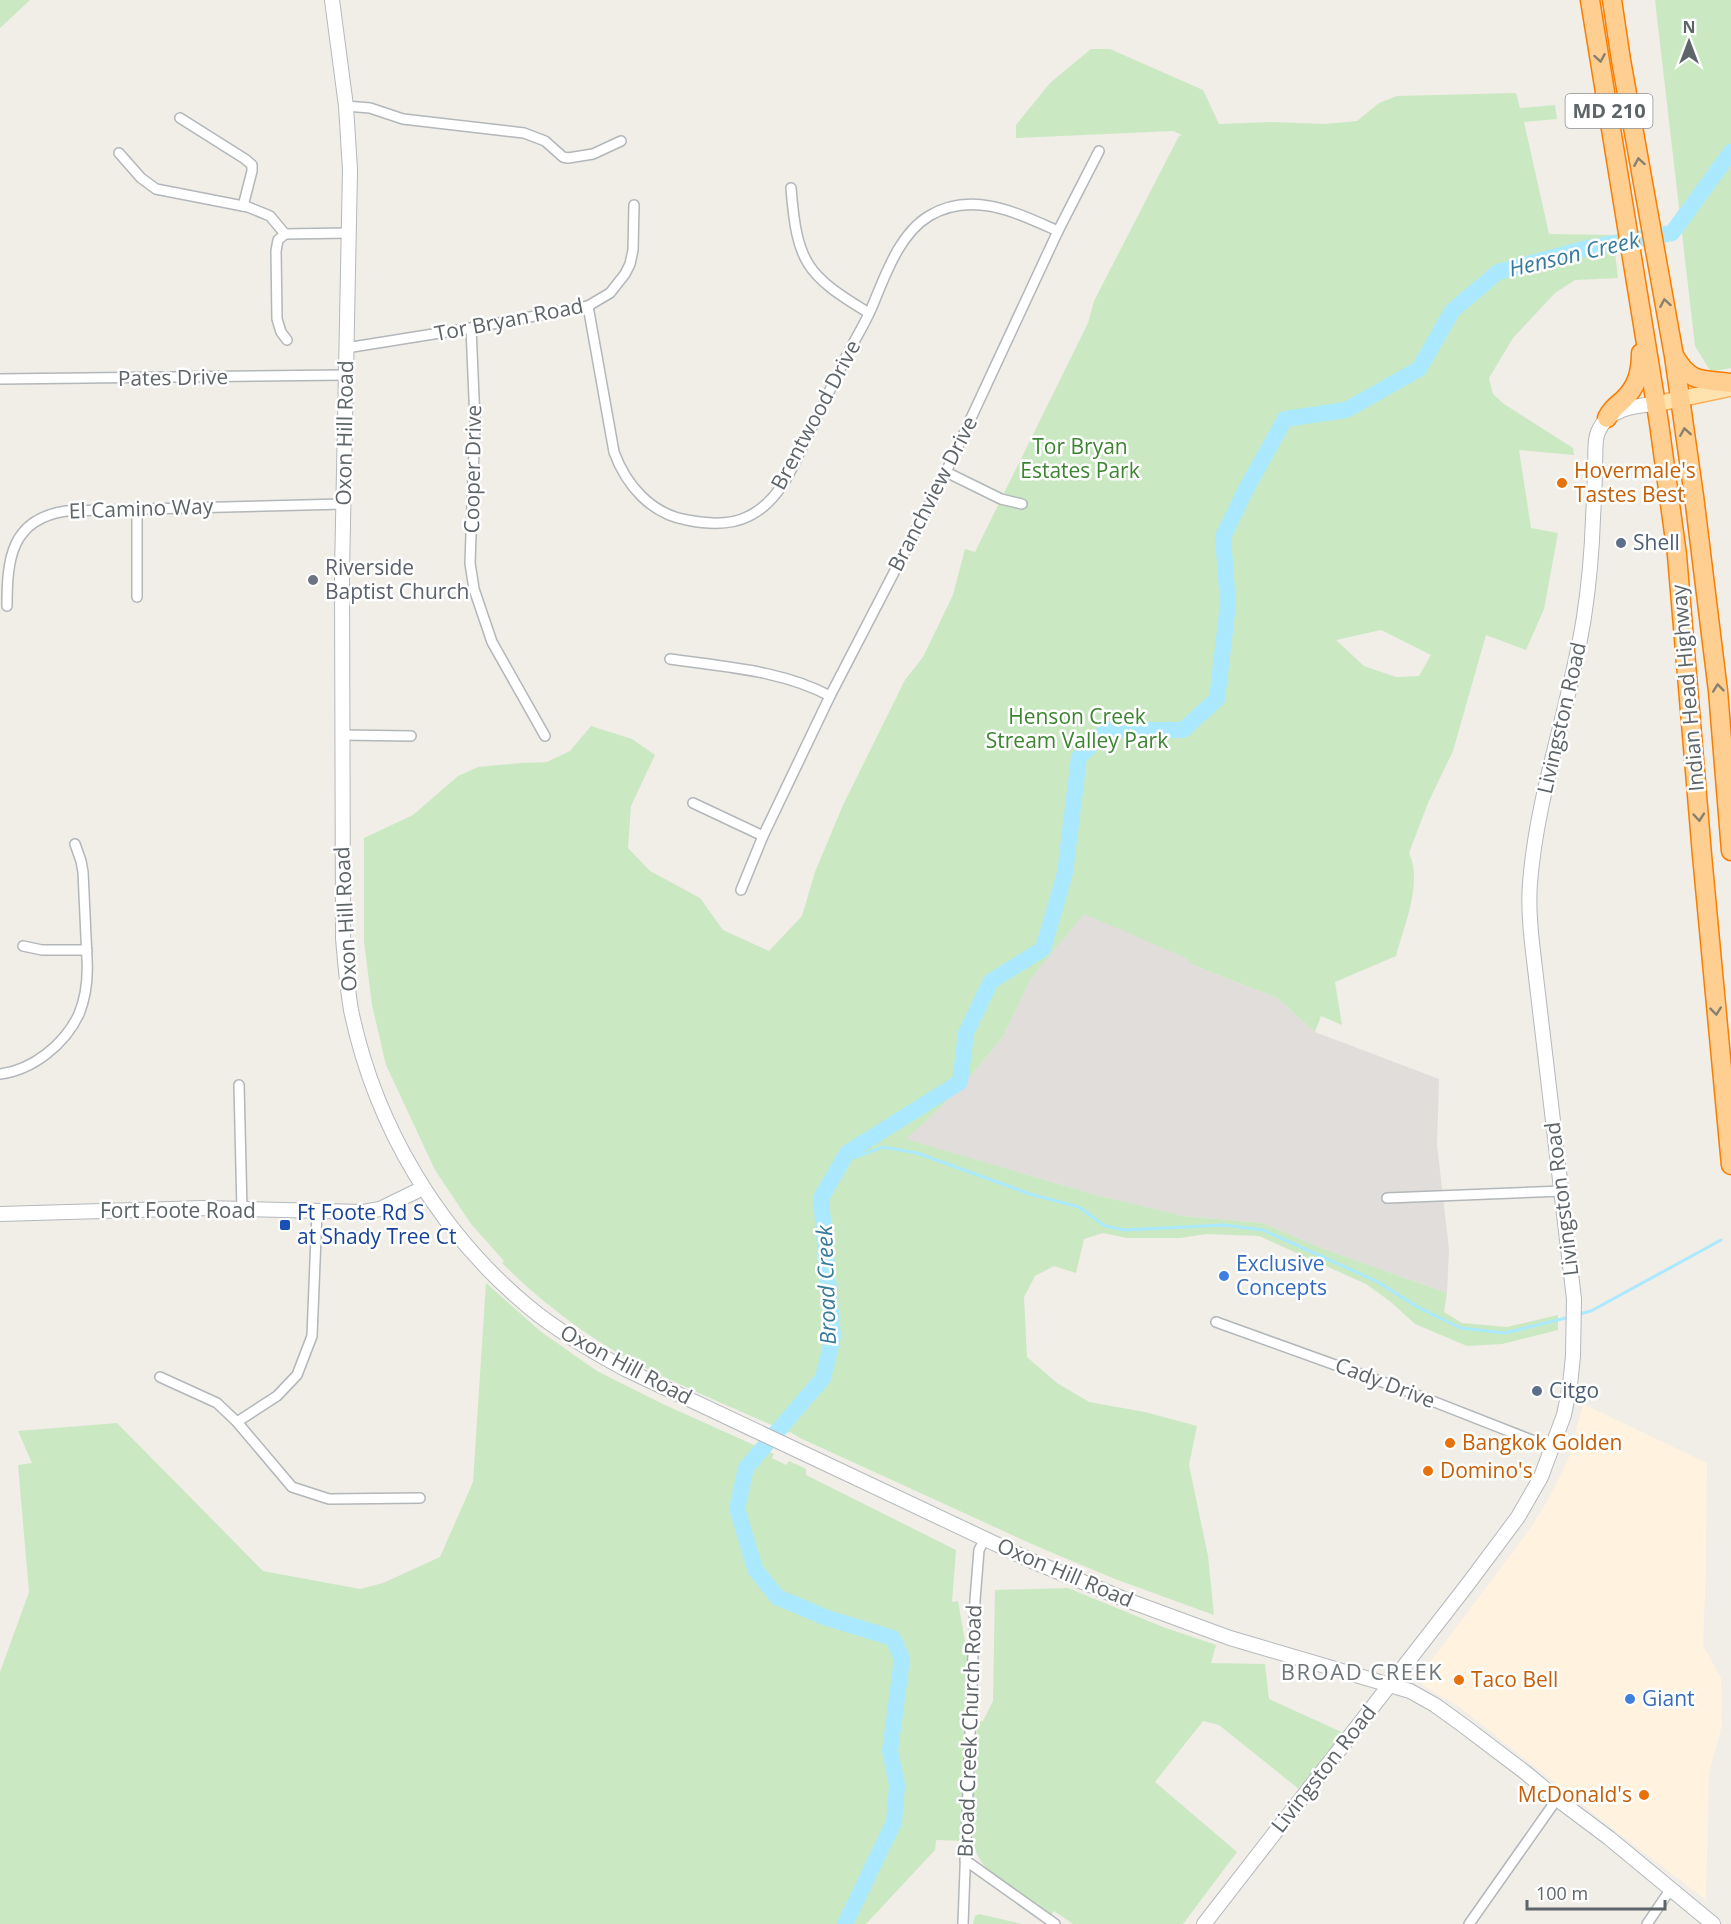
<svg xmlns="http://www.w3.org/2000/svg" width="1731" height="1924" font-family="'Open Sans',sans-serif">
  <rect width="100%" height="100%" fill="#f1ede7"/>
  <polygon fill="#fff2df" points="1583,1404 1707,1463 1706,1569 1703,1645 1721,1678 1722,1725 1709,1774 1706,1900 1626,1839 1458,1706 1423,1686 1421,1674 1532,1526 1551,1494 1569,1457"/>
  <polygon fill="#e0ddda" points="1089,907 1159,928 1193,965 1277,998 1315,1032 1439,1079 1437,1145 1449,1249 1447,1293 1324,1249 1262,1223 1184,1216 1132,1204 1096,1195 905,1139 942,1106 976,1070 1004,1035 1031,978"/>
  <g fill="#cae9c3" fill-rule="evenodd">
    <polygon points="0,0 30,0 0,28"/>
    <polygon points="1655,0 1731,0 1731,368 1711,372 1695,346"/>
    <path d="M1091,49H1110L1203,90L1219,124L1271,122L1325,124L1357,121L1379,103L1397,96L1516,93L1520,108L1555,105L1557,119L1524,122L1549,234L1613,235L1618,278L1575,280L1555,293L1513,338L1489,378L1493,394L1504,404L1573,448L1574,455L1519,450L1531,528L1558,533L1544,609L1526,650L1486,635L1453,751L1428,803L1409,853C1423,882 1404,926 1396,956L1335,982L1342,1025L1321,1016L1315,1032L1277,998L1193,965L1186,958L1084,914L1031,978L1004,1035L976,1070L942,1106L906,1139L1096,1195L1184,1216L1262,1223L1324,1249L1447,1293L1444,1312L1462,1323L1507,1327L1558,1315V1330L1502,1344L1467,1346L1415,1324L1391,1302L1366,1284L1259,1236L1206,1234L1180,1238H1127L1103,1233L1084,1239L1076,1273L1054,1266L1035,1276L1024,1297L1027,1357L1057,1383L1089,1402L1145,1412L1197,1426L1189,1465L1208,1556L1214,1615L1115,1579L1034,1545L800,1438L790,1432L789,1433C739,1410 687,1389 638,1364C588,1338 542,1303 502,1263L504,1261L471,1224L435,1170L386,1065L372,1005L364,942V838L413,815L458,776L478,767L521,763L547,762L570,751L591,726L632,739L655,755L631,806L628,848L650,871L700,898L723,930L769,951L802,916L815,872L843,805L905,680L923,657L953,595L965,549L975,552L1088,323L1094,301L1179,136L1182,135L1173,131L1016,138V125L1050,83ZM1381,630L1431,655L1419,676L1396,677L1364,666L1336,640Z"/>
    <polygon points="486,1283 540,1331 597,1371 665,1405 774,1454 772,1458 786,1465 789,1461 806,1469 806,1475 956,1550 952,1602 958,1601 968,1658 967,1701 970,1713 964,1841 936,1840 935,1850 866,1924 0,1924 0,1672 29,1592 18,1465 32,1463 18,1431 117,1423 263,1571 360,1589 383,1583 440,1557 473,1482"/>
    <path d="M1068,1588L1163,1627L1216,1645L1211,1663L1265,1664L1269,1699L1346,1734L1300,1790L1219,1725L1203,1721L1155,1782L1237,1852L1183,1924H1073L1054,1911L1051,1915C1034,1904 994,1879 983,1864C976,1855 973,1844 972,1833L977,1722L983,1721L993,1701L995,1590Z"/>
    <polygon points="979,1914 1022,1924 973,1924 975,1916"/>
  </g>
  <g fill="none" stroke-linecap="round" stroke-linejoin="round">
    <g stroke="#aae9ff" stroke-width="3">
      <polyline points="842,1162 883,1147 917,1153 1030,1194 1079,1207 1105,1226 1125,1230 1224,1225 1263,1230 1376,1281 1421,1309 1461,1328 1505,1333 1570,1317"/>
      <polyline points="1579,1314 1591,1311 1721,1240"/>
    </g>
    <polyline stroke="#aae9ff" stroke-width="16" points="845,1924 894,1822 897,1785 890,1751 902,1659 893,1638 827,1618 777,1597 755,1569 737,1508 746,1468 823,1378 833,1337 821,1198 847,1153 960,1082 966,1033 991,981 1043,949 1065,873 1079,757 1107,730 1183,730 1217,699 1228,604 1223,537 1245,491 1285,419 1346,410 1419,369 1452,311 1498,272 1587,248 1672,233 1731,152"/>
    <g stroke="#b2b7ba" stroke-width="12">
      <g id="street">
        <polyline points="346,106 370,108 403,119 524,133 545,141 563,157 568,158 593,154 621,141"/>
        <polyline points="180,118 245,159 252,165 252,171 243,206"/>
        <polyline points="119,153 141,178 156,189 248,207 270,216 285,234"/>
        <path d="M791,188C797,263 806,275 869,313"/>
        <path d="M588,306L614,452C626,485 651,514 687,520C707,524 730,526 749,516C780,501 793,466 807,437C819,413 831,388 843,363C852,344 864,326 872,307C885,276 899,234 929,216C972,190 1017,213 1058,231"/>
        <polyline points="471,328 475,421 470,563 474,589 492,642 545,736"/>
        <polyline points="287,340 281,332 277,319 276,251 278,240 285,234 349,233"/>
        <polyline points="346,348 471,328 588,306 610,293 625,274 630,264 633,250 634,205"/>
        <polyline points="0,379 345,375"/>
        <polyline points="946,472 1001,499 1022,504"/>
        <polyline points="137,509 137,597"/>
        <path d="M7,606C7,559 11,519 66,511L343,504"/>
        <path d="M670,659C724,667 781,670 830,696"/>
        <polyline points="342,735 411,736"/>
        <polyline points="693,803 763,836"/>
        <polyline points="741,890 763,836 830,696 946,472 1058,231 1099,151"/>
        <polyline points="23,946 42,950 87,950"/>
        <path d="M0,1074C33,1070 65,1044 79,1014C86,997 88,977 87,959L83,872L81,861L75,844"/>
        <polyline points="239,1085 242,1210"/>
        <polyline points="1387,1198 1562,1191"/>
        <polyline points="1216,1322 1399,1388 1552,1448"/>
        <polyline points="160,1377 217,1403 237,1422 292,1487 329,1499 420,1498"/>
        <polyline points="237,1422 277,1396 297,1375 312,1336 317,1212"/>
        <polyline points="965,1860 1055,1924"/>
        <polyline points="963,1924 975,1600 979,1550 985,1539"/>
        <polyline points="1469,1924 1557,1799"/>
        <polyline points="1647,1924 1670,1890"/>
      </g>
    </g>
    <g stroke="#b4b9bc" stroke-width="16">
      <g id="secondary">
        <path d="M332,0L346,106L350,170L342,573L343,938C345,962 347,986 351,1010C375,1126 439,1233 530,1308C559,1332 592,1351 625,1369L1032,1561L1124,1599L1230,1638L1410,1691L1435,1705L1464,1726L1526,1773L1557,1799L1609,1838L1713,1924"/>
        <polyline points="0,1214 204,1208 363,1212 380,1209 423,1188"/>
        <path d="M1204,1924L1468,1584L1518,1517L1541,1477L1564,1415L1570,1385L1573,1356L1574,1299L1534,960C1531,935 1528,909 1530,883C1537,793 1570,707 1584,617C1589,584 1592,550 1593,518C1594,500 1595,481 1595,463C1596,453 1594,442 1598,432C1608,408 1634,406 1656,404"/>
      </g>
    </g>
    <g stroke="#f8af59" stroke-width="18">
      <polyline id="primary" points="1656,404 1731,388"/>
    </g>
    <g stroke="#f97d00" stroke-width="21">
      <g id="highway">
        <polyline points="1590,0 1659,423 1677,555 1702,855 1731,1165"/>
        <polyline points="1612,0 1621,60 1674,356 1694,496 1718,691 1731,851"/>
        <path d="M1675,357C1691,384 1702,379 1731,383"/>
        <path d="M1607,418C1611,410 1616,406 1623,400C1637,387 1641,372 1641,353"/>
      </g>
    </g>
    <use href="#street" stroke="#fff" stroke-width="9"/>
    <use href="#secondary" stroke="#fff" stroke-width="14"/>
    <use href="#primary" stroke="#ffe3af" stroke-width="15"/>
    <use href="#highway" stroke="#ffcf91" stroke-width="18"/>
  </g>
  <defs><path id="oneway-chevron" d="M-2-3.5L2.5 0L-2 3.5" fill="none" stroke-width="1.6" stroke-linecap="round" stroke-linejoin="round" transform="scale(1.5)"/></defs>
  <g stroke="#868072">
    <use href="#oneway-chevron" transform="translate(1600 58) rotate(80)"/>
    <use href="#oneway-chevron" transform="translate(1639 162) rotate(-100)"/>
    <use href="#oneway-chevron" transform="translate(1665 303) rotate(-100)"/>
    <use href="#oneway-chevron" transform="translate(1685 432) rotate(-99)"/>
    <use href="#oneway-chevron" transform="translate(1718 688) rotate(-96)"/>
    <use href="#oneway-chevron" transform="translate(1699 817) rotate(85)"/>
    <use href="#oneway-chevron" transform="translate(1716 1011) rotate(84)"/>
  </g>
  <g fill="#e8710a" stroke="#fff" stroke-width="2">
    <circle cx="1562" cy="483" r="6"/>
    <circle cx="1450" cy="1443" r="6"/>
    <circle cx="1428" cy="1471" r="6"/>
    <circle cx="1459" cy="1680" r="6"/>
    <circle cx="1644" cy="1795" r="6"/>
  </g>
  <g fill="#5c6f8a" stroke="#fff" stroke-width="2">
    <circle cx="1621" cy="543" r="6"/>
    <circle cx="1537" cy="1391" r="6"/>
  </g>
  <circle fill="#6b7280" stroke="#fff" stroke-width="2" cx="313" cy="580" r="6"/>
  <rect fill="#1a4fb4" stroke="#fff" stroke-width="2" x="279" y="1219" width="12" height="12" rx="3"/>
  <g fill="#3f7fe0" stroke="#fff" stroke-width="2">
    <circle cx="1224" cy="1276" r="6"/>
    <circle cx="1630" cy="1699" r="6"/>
  </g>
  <g text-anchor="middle" stroke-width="5" stroke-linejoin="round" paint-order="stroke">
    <rect fill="#fff" stroke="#8e9395" stroke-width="1.5" x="1565.5" y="94" width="87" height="34" rx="4.5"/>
    <g font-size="20" font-weight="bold" fill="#5e6568">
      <text x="1609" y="118">MD 210</text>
    </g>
    <g font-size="21" fill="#5e6568" stroke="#fff">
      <text transform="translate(509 320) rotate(-11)" y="7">Tor Bryan Road</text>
      <text transform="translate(173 378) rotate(-1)" y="7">Pates Drive</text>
      <text transform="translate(816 415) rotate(-62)" y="7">Brentwood Drive</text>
      <text transform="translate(345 433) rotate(-89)" y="7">Oxon Hill Road</text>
      <text transform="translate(473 469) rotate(-89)" y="7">Cooper Drive</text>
      <text transform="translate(933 494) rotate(-63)" y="7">Branchview Drive</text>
      <text transform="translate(141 509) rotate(-2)" y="7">El Camino Way</text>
      <text transform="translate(1688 688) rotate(-95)" y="7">Indian Head Highway</text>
      <text transform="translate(1562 718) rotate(-77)" y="7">Livingston Road</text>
      <text transform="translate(346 919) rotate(-93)" y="7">Oxon Hill Road</text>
      <text transform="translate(1562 1199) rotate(-97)" y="7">Livingston Road</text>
      <text x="178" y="1218">Fort Foote Road</text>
      <text transform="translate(626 1365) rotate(28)" y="7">Oxon Hill Road</text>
      <text transform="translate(1385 1383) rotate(21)" y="7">Cady Drive</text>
      <text transform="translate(1065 1573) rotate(23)" y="7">Oxon Hill Road</text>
      <text transform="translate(970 1731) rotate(-88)" y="7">Broad Creek Church Road</text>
      <text transform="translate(1324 1769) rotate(-52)" y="7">Livingston Road</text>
    </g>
    <g font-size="21" fill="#3c8530" stroke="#fff">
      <text x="1080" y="454">Tor Bryan<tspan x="1080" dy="24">Estates Park</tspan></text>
      <text x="1077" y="724">Henson Creek<tspan x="1077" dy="24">Stream Valley Park</tspan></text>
    </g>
    <g font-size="21" fill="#c56008" stroke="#fff" text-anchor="start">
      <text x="1574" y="478">Hovermale's<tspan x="1574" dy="24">Tastes Best</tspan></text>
      <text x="1462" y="1450">Bangkok Golden</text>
      <text x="1440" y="1478">Domino's</text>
      <text x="1471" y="1687">Taco Bell</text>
      <text x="1632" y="1802" text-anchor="end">McDonald's</text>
    </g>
    <g font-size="21" fill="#4e5e75" stroke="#fff" text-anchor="start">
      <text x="1633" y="550">Shell</text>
      <text x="1549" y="1398">Citgo</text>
    </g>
    <g font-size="21" fill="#5b616d" stroke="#fff" text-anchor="start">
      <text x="325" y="575">Riverside<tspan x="325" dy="24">Baptist Church</tspan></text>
    </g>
    <g font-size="21" fill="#164399" stroke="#fff" text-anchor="start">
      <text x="297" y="1220">Ft Foote Rd S<tspan x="297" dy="24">at Shady Tree Ct</tspan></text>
    </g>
    <g font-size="21" fill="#366cbe" stroke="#fff" text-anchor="start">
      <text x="1236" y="1271">Exclusive<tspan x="1236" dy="24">Concepts</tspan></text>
      <text x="1642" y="1706">Giant</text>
    </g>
    <g font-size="22" font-style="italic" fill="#377b9c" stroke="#fff">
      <text transform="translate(1574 254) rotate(-13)" y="8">Henson Creek</text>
      <text transform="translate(826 1285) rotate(-92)" y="8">Broad Creek</text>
    </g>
    <g font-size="22" letter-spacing="1.5" fill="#6f777a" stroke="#fff">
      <text x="1362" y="1680">BROAD CREEK</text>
    </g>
  </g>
  <g transform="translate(1689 42)" stroke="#ffffff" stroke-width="4.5" paint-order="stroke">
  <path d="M0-4.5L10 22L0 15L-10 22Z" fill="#5e6568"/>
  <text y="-9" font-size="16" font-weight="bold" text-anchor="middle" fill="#5e6568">N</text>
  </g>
  <path d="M1527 1900v9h138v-9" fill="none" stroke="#5e6568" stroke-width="3"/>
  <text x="1536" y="1900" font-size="18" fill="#5e6568" stroke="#ffffff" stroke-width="4.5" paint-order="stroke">100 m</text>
</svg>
